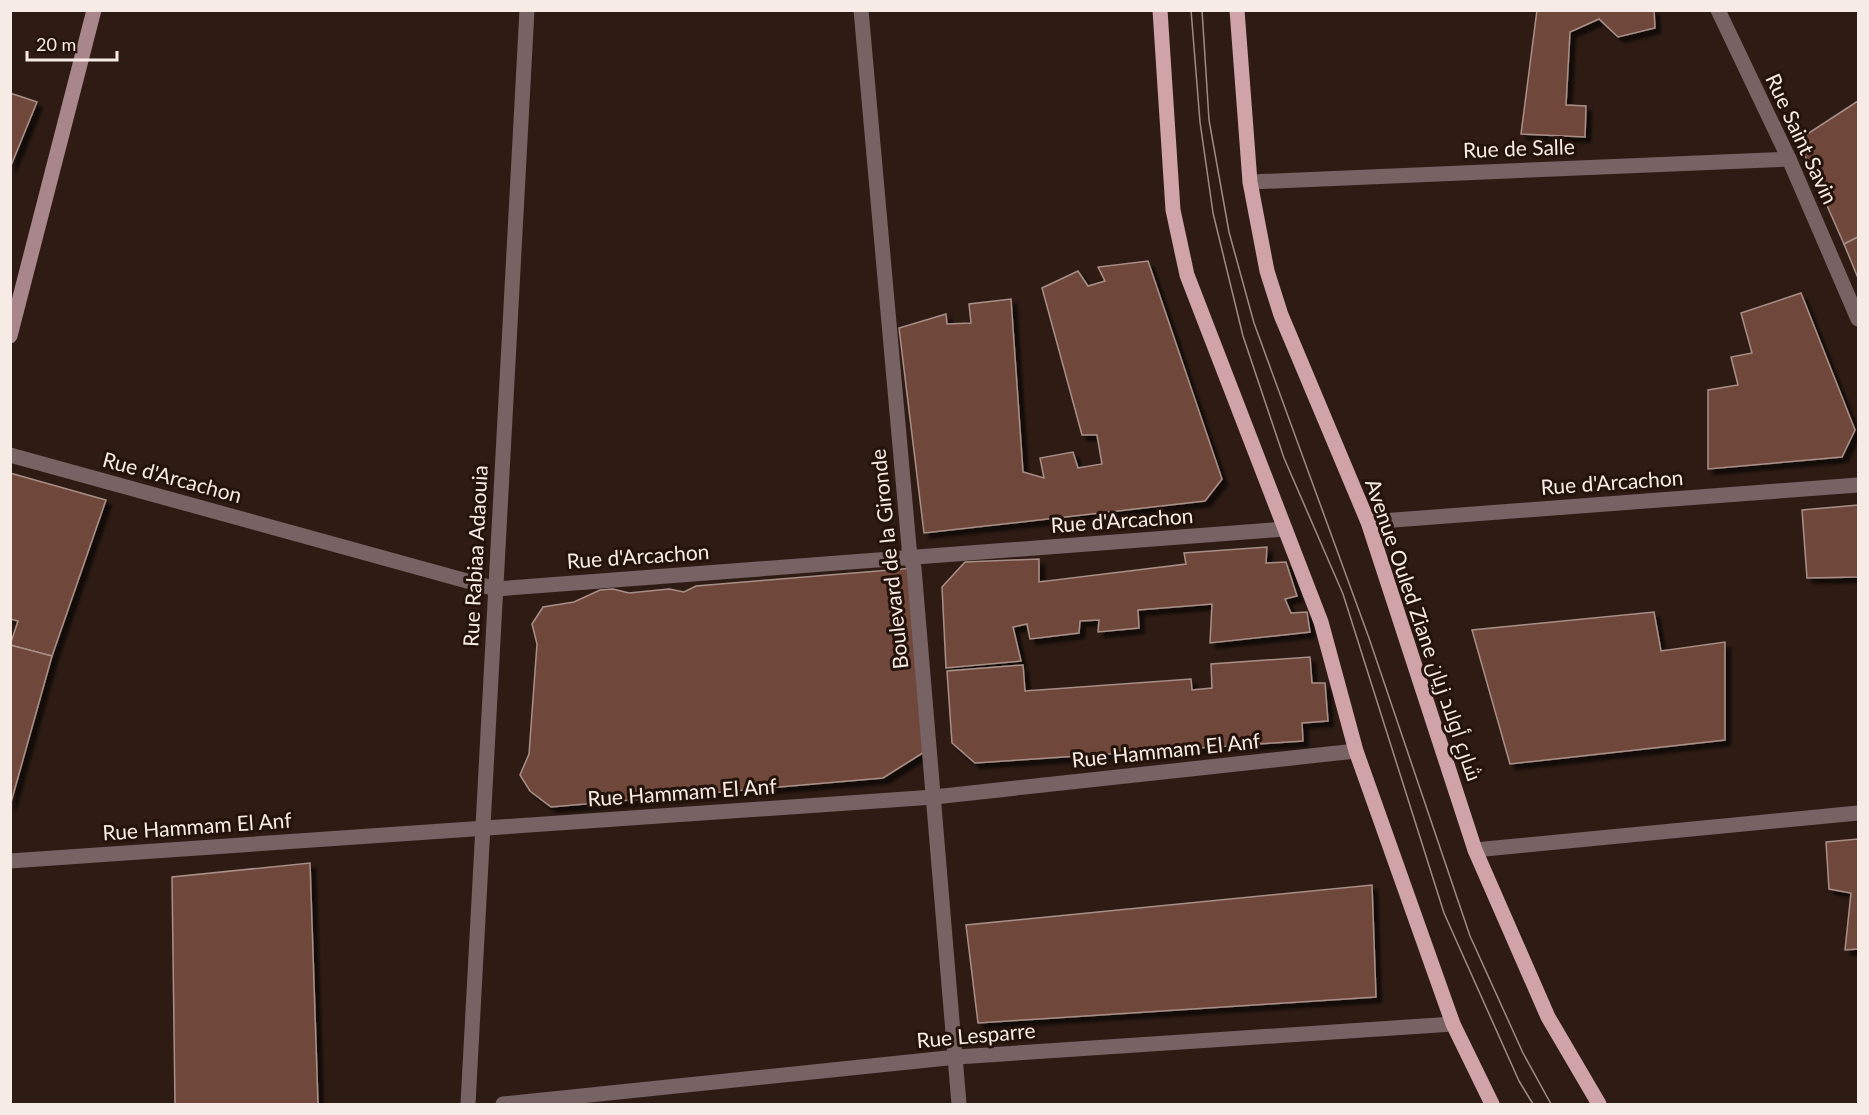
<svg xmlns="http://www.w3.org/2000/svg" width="1869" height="1115" font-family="Lato,Cairo,sans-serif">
  <defs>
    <filter id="shadow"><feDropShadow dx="5.5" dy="5.5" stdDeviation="1.5" flood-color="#0009"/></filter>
  </defs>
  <rect width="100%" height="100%" fill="#2e1c14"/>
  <g fill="#70463a" stroke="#a89089" stroke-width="1.5" filter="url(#shadow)">
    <polygon points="1537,10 1654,10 1655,28 1618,37 1599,19 1570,32 1566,105 1586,106 1585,137 1521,134"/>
    <polygon points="10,93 37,102 10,168"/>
    <polygon points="1858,101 1858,237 1844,244 1798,140"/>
    <polygon points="1858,237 1858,278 1844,244"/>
    <polygon points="1148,261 1222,479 1205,501 924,533 899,328 946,314 947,324 971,323 969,304 1011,299 1023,472 1044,478 1040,458 1073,452 1078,468 1102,464 1097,435 1082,435 1042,288 1078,271 1088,286 1105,281 1098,267"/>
    <polygon points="1801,293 1855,430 1842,457 1708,469 1708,390 1738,385 1731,357 1752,353 1741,313"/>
    <polygon points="10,473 106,500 52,656 10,645 18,621 10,619"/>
    <polygon points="1858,505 1858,577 1807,578 1802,510"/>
    <polygon points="1267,547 1266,563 1286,562 1297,596 1285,599 1291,613 1307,612 1310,632 1210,643 1212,604 1138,610 1139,628 1098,632 1099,620 1080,621 1079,633 1030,639 1027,624 1013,627 1021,661 946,668 942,587 965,562 1039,559 1039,582 1186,564 1184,553"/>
    <polygon points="914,568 929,749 883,778 551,807 530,791 520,775 529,754 537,644 532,624 543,607 574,602 600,590 613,589 629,593 669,589 684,592 696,586"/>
    <polygon points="1654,612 1661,651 1725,642 1725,740 1510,764 1472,630"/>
    <polygon points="10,645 52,656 10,806"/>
    <polygon points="1310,657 1312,683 1325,683 1328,721 1302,723 1303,741 975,763 952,743 947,671 1023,665 1025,691 1191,679 1192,690 1212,688 1211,664"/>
    <polygon points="1858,839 1858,949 1845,950 1851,893 1829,889 1826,842"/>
    <polygon points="310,863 318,1104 175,1104 172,877"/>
    <polygon points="1372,885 1376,997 978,1023 966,925"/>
  </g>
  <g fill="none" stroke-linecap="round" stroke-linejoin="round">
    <g stroke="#776264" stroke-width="15">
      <polyline points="861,10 910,558 914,568 959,1104"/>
      <polyline points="1718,10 1789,159 1858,319"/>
      <polyline points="1250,182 1789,159"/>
      <polyline points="10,455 496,589 1285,529"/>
      <polyline points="1368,522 1858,485"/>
      <polyline points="1475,850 1858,813"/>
      <polyline points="10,861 934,797 1356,751"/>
      <polyline points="468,1104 527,10"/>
      <polyline points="503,1104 957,1057 1453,1024"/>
    </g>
    <polyline stroke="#a8868b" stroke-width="15" points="10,336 94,10"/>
    <g stroke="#cfa3a8" stroke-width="15">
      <polyline points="1160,10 1173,210 1187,275 1321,622 1356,751 1453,1024 1492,1104"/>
      <polyline points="1237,10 1250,182 1267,271 1281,315 1368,522 1475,850 1548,1017 1599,1104"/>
    </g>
    <g stroke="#9a8c85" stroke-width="1.5">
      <polyline points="1191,10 1200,122 1213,213 1243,336 1284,458 1343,594 1444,913 1519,1081 1533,1104"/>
      <polyline points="1202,10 1209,120 1229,232 1254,323 1369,638 1470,936 1523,1053 1551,1104"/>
    </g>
  </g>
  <g text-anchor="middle" stroke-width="6" stroke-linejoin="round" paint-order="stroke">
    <g font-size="21" fill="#f7ebe5" stroke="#24130b">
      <text transform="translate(1801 139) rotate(65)" y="7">Rue Saint Savin</text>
      <text transform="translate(1519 149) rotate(-2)" y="7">Rue de Salle</text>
      <text transform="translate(172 478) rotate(15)" y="7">Rue d'Arcachon</text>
      <text transform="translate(1612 483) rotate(-4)" y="7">Rue d'Arcachon</text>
      <text transform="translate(1122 521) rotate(-4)" y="7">Rue d'Arcachon</text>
      <text transform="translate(476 556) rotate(-87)" y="7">Rue Rabiaa Adaouia</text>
      <text transform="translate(638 557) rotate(-4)" y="7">Rue d'Arcachon</text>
      <text transform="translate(890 559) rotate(-96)" y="7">Boulevard de la Gironde</text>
      <text transform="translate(1423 630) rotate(71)" y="7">Avenue Ouled Ziane شارع أولاد زيان</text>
      <text transform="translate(1166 751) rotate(-6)" y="7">Rue Hammam El Anf</text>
      <text transform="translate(682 793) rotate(-4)" y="7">Rue Hammam El Anf</text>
      <text transform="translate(197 827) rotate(-4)" y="7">Rue Hammam El Anf</text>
      <text transform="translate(976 1036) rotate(-5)" y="7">Rue Lesparre</text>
    </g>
  </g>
  <rect width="1869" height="1115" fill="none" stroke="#f7ebe5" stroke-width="24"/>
  <path d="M27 51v9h90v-9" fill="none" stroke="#f7ebe5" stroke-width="3"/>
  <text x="36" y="51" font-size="18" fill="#f7ebe5" stroke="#24130b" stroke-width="4.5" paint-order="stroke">20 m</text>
</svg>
